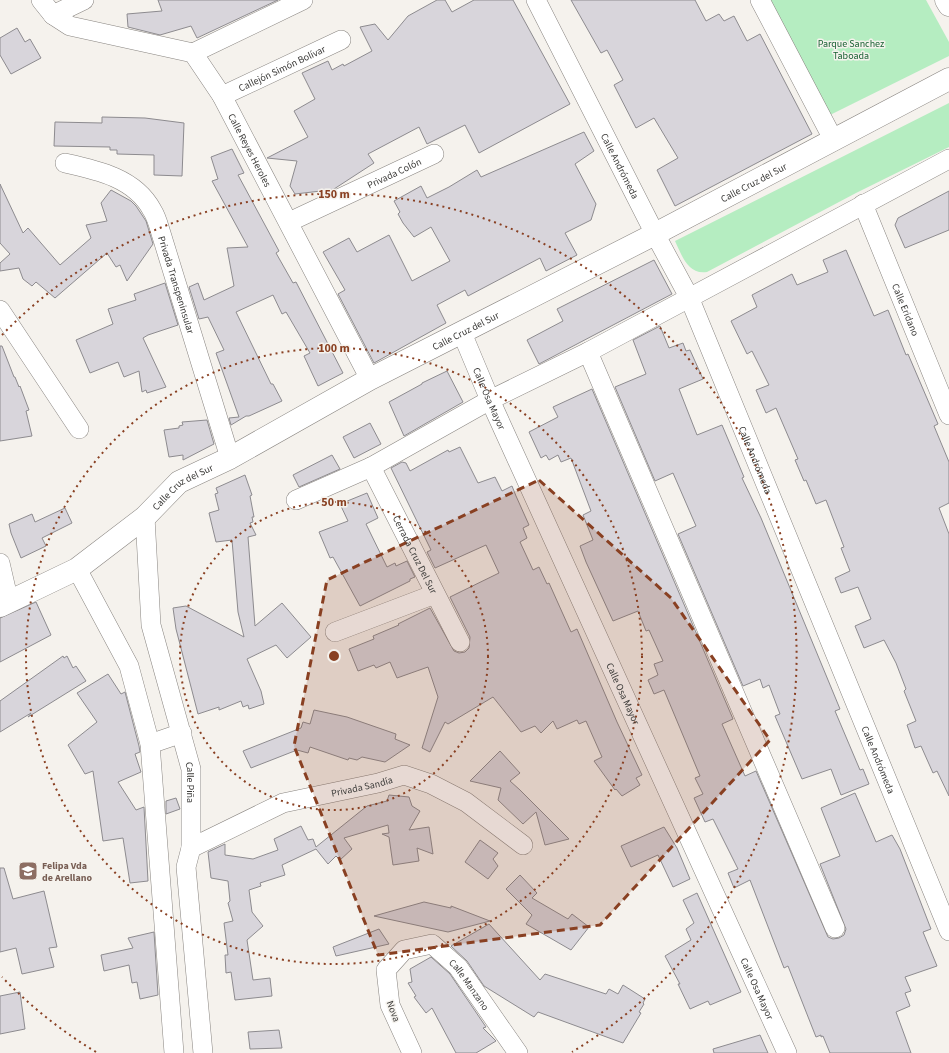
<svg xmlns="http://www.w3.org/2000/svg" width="949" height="1053" font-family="'Source Sans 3',sans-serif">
  <rect width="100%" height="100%" fill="#f5f2ed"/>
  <g fill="#b5edc1">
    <polygon points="770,0 926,0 949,42 949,56 830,115"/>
    <path d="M949,103V147L856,193L707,272C688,275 682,256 675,241Z"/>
  </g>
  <g fill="#d8d5db" stroke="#8d8b8f">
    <polygon points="158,0 278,0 197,38 191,26 160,35 128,27 127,14 162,11"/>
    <polygon points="437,0 445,0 452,12 474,0 513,0 570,104 479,153 465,125 427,144 419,127 368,154 374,163 334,189 322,194 321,191 295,194 290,186 297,161 267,158 308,137 294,111 315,99 302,73 328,61 332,70 343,64 344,66 372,51 360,27 375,24 388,40 408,16"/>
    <polygon points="571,0 695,0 706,21 719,14 724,21 734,16 747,41 760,34 812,134 675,206 657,170 678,158 654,118 636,128 614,85 623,80 607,50 601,53"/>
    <polygon points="17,28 25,42 30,39 41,58 11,74 0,55 0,38"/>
    <polygon points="102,117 145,118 184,123 182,176 154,175 154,155 117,154 117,150 110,150 110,147 54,146 55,122 102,123"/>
    <polygon points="584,132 594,151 575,164 596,204 591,220 565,233 577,255 546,271 540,258 468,296 465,290 437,305 446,323 374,363 338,294 345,290 323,252 349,238 357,252 389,235 412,281 450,261 431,227 414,237 403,223 398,214 400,212 394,201 421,186 427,198 449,187 477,170 481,177"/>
    <polygon points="232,149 244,173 238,175 279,251 276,253 293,283 296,282 343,373 318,386 304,356 310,353 286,312 282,314 273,295 236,312 271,384 273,384 282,401 249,416 246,416 231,425 229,418 239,417 216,353 224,350 208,317 199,319 189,287 198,283 204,300 234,286 227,248 248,247 212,181 218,179 211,157"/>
    <polygon points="0,184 23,233 28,228 60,265 91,238 86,225 107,221 101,203 111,190 131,201 136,206 146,221 153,244 127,281 120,265 116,267 107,253 55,298 36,282 32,286 23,279 19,268 0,271 0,263 10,254 0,243"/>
    <polygon points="949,191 949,230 905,248 895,225 898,218"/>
    <polygon points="846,250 874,316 888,310 906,355 908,354 938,424 934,426 949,462 949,503 939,508 949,534 949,796 937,771 933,773 921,746 915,748 907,725 916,721 904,691 906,689 896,663 884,640 864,648 855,626 871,619 858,587 841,593 835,578 850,571 841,548 844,547 826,500 816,504 806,480 804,481 795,460 798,459 776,408 766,413 756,390 769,385 752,351 747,354 731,321 757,307 752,295 792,274 797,285 828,272 823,260"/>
    <polygon points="654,260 672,294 539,364 527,340 563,321 557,309"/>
    <polygon points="165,283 178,325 148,335 143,338 166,387 147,393 146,390 142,392 139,371 124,377 118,362 90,373 76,340 113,324 108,309 136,300 134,294"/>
    <polygon points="660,326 669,348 683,343 686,351 690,350 703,379 679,389 697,435 722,425 744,477 742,478 761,518 840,709 835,711 860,770 863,769 869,784 841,795 831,769 802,779 775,716 780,714 769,685 763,688 760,679 743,686 678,534 696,526 673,473 655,481 615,387 646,374 633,340"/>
    <polygon points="0,346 2,346 14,377 15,377 19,387 20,386 29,410 26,411 32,436 0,441"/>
    <polygon points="447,371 463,402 404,436 389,402 422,384 422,383"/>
    <polygon points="592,389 733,719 722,724 745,776 756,771 828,937 833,939 839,938 844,935 846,929 820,864 840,856 821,808 855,793 876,842 892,835 900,849 931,929 923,932 937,966 905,977 911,991 905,993 910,1006 896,1012 911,1053 830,1053 823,1036 821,1037 821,1035 816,1037 788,966 784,968 750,880 734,888 728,873 738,869 713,819 705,822 694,798 703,794 695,778 700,776 664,690 654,694 648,680 658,675 654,664 663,661 649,630 646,631 638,611 613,621 586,562 580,546 593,540 583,515 591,511 571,458 561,462 558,455 549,460 546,455 541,458 529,432 558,417 553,407"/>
    <polygon points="207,420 214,444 183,460 183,455 169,457 164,430 179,428 179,426 183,425 182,422"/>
    <polygon points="370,423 381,444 354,458 343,437"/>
    <polygon points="460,447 478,483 495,477 502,491 512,486 516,496 529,525 523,528 527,538 520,542 533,570 539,567 547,584 549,583 571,632 577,629 617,722 642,775 636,778 640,785 622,796 616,789 615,790 594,761 602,757 586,721 579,724 577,720 557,729 553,721 541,733 535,726 521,732 493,697 448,724 445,722 430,752 422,748 438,697 428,667 397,678 390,662 376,668 374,665 358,671 349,649 374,639 373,636 399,625 398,624 430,608 454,651 459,653 465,652 469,648 470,637 450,597 499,573 486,545 435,568 427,552 431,550 391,468 402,462 406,463 410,471 448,450 449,452"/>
    <polygon points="332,455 340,469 299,487 293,475"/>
    <polygon points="245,475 252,495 250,496 254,517 252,517 253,522 250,523 256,535 248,537 255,626 282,603 311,637 287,658 276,645 247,659 261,691 264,704 249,709 248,705 243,707 241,701 219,710 219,707 198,714 176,629 173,608 186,606 244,637 238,612 232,540 216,542 209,513 219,510 215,494 218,493 216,488"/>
    <polygon points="367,493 378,518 366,524 387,567 395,563 396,566 407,561 415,577 410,579 410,581 360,606 333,557 330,558 319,532 348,521 340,504"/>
    <polygon points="65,508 72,523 42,538 46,546 21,558 11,533 9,524 32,514 35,522"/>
    <polygon points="36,602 51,635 0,662 0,618"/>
    <polygon points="63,656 64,658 67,656 73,668 76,666 86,681 28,717 31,713 0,732 0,701"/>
    <polygon points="108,674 121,694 125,692 139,746 140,752 135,754 141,772 118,782 136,810 144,807 148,881 130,883 123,838 103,841 93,771 85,774 68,745 97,722 77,693"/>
    <polygon points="314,710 347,717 396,734 395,739 410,745 385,762 362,757 357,760 349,758 348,760 310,747 308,753 297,750 251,768 243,751 301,728 303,722 310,724"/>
    <polygon points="500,751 520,773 510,781 520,790 569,839 545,845 536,812 523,824 498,800 501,788 470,781"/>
    <polygon points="389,795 409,797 412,806 420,811 409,830 429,827 433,854 417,848 419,861 393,865 389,837 382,834 389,833 388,825 344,838 352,849 340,860 336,856 328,864 316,849 282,865 285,875 260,883 261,886 249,890 252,912 263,926 247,940 253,980 270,978 272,996 235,1000 231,972 226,973 225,955 228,955 224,923 233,921 228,903 230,901 228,881 211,878 208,852 225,844 225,855 253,859 278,850 274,839 301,826 308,840 313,839 316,847 367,806 387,801"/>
    <polygon points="176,798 180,809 166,814 166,801"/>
    <polygon points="664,827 677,848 690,879 673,887 658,855 631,867 621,846"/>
    <polygon points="480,840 498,853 493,859 498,866 488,879 465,862"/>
    <polygon points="0,868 4,868 13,899 44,891 57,947 49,948 54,967 22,974 16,948 0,952"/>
    <polygon points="520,875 537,893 532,898 568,919 572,914 589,927 571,950 526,924 532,915 506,889"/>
    <polygon points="697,893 741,992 710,1005 708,1001 690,1009 678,984 680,984 665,956 691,940 686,929 694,923 683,900"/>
    <polygon points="424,902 451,908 451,906 490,921 448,932 374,916"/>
    <polygon points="489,924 540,980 545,974 606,994 609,989 618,994 623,985 645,999 643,1003 644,1004 639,1012 641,1013 623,1043 538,1012 534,1017 484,986 467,961 451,946"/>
    <polygon points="379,929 389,944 336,956 333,947"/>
    <polygon points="154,932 158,995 140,999 137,982 132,983 129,965 104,971 101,955 133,948 128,938"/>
    <polygon points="431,957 450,974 486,1027 483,1028 496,1041 476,1053 456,1053 432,1008 426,1013 414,997 416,996 408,983 412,982 410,969"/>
    <polygon points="20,992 25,1029 0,1034 0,996"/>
    <polygon points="279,1030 282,1048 250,1049 248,1032"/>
    <polygon points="760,1035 768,1053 714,1053 713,1049"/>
  </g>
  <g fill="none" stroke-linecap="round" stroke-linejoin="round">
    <g stroke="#898581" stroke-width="20">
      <g id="street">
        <path id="s1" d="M41,0L53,15L70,26L193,53L222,96L370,379"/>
        <path id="s2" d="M536,0L655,234L689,297L949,931"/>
        <polyline points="760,0 833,139"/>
        <polyline points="53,15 84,0"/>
        <polyline points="193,53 303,0"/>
        <path id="s3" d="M222,96L341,40"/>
        <path id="s4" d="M65,163C97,170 135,178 152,210C156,216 158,223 160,230L230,458"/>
        <path id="s5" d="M863,204L949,415"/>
        <path id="s6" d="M289,222L434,154"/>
        <polyline points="0,310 79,429"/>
        <path id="s7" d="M462,333L490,400L787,1053"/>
        <polyline points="588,352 835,928"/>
        <path id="s8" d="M371,467L460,642"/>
        <polyline points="296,500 371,467 490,400 588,352 949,159"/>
        <path id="s9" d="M145,517L151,625L191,769V848L186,867L203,1053"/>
        <polyline points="0,563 9,602"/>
        <polyline points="77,569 129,666 150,744 174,1053"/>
        <polyline points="335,632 435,594"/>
        <polyline points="150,744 182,733"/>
        <path id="s10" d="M191,848L283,803L378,783L404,775L431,784L466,802L523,845"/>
        <path id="s11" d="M412,1053L390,1005L386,970L404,950L432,944L458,967L518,1053"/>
      </g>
    </g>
    <g stroke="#898581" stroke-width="23">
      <g id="secondary">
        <polyline points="946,0 949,5"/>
        <path id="s12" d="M0,606L77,569L145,517L179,482L230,458L370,379L655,234L949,79"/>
      </g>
    </g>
    <use href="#street" stroke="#fff" stroke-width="19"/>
    <use href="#secondary" stroke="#fff" stroke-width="22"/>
  </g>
  <path fill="#894022" fill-opacity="0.2" stroke="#894022" stroke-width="3" stroke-dasharray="8 5" stroke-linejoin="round" d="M539,480L671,598L770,740L600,925L378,955L294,746L327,580Z"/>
  <g fill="none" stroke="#894022" stroke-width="2" stroke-dasharray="2 4">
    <circle cx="334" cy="656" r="154"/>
    <circle cx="334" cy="656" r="308"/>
    <path d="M96 1052A462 462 0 0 1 2 977M2 335A462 462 0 1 1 572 1052"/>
  </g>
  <defs>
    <g id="school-square" transform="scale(1)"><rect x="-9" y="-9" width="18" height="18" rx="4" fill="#8d6e63" stroke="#f5f2ed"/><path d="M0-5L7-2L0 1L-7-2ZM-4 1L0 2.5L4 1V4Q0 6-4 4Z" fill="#fff"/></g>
  </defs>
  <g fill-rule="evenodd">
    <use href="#school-square" x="28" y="871"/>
  </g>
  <g text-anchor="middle" stroke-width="3" stroke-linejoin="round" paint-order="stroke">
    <g font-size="10" fill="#165f31" stroke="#f5f2ed">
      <text x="851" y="47">Parque Sanchez<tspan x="851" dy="12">Taboada</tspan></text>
    </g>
    <g font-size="10" fill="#3c3b39" stroke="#f5f2ed">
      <text dy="4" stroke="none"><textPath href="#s3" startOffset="66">Callejón Simón Bolívar</textPath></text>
      <text dy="4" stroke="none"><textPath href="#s1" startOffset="278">Calle Reyes Heroles</textPath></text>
      <text dy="4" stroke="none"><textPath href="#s2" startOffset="186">Calle Andrómeda</textPath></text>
      <text dy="4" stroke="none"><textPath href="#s6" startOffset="116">Privada Colón</textPath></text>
      <text dy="4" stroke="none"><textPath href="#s12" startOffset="868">Calle Cruz del Sur</textPath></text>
      <text dy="4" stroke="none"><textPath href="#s4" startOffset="181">Privada Transpeninsular</textPath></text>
      <text dy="4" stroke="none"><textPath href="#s5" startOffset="114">Calle Eridano</textPath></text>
      <text dy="4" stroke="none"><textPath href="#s12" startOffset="544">Calle Cruz del Sur</textPath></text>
      <text dy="4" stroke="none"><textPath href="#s7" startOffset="71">Calle Osa Mayor</textPath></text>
      <text dy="4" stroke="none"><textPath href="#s2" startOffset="510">Calle Andrómeda</textPath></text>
      <text dy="4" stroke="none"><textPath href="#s12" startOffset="220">Calle Cruz del Sur</textPath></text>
      <text dy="4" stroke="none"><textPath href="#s8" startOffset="98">Cerrada Cruz Del Sur</textPath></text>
      <text dy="4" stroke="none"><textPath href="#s7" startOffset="395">Calle Osa Mayor</textPath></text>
      <text dy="4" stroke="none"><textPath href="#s2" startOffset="834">Calle Andrómeda</textPath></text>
      <text dy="4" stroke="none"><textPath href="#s9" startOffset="271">Calle Piña</textPath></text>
      <text dy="4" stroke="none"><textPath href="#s10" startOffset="183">Privada Sandía</textPath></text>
      <text dy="4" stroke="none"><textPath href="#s11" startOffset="199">Calle Manzano</textPath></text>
      <text dy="4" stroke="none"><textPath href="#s7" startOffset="719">Calle Osa Mayor</textPath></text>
      <text transform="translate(394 1011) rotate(70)" y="4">Nova</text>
    </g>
    <g font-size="10" font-weight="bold" fill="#785e54" stroke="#f5f2ed" text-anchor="start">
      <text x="42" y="869">Felipa Vda<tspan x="42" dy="12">de Arellano</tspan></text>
    </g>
  </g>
  <circle cx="334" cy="656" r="6" fill="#894022" stroke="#f5f2ed" stroke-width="2"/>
  <g font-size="12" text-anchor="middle" font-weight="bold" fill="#894022" stroke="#f5f2ed" stroke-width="3" stroke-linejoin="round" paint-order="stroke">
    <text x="334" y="198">150 m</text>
    <text x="334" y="352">100 m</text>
    <text x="334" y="506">50 m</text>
  </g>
</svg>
